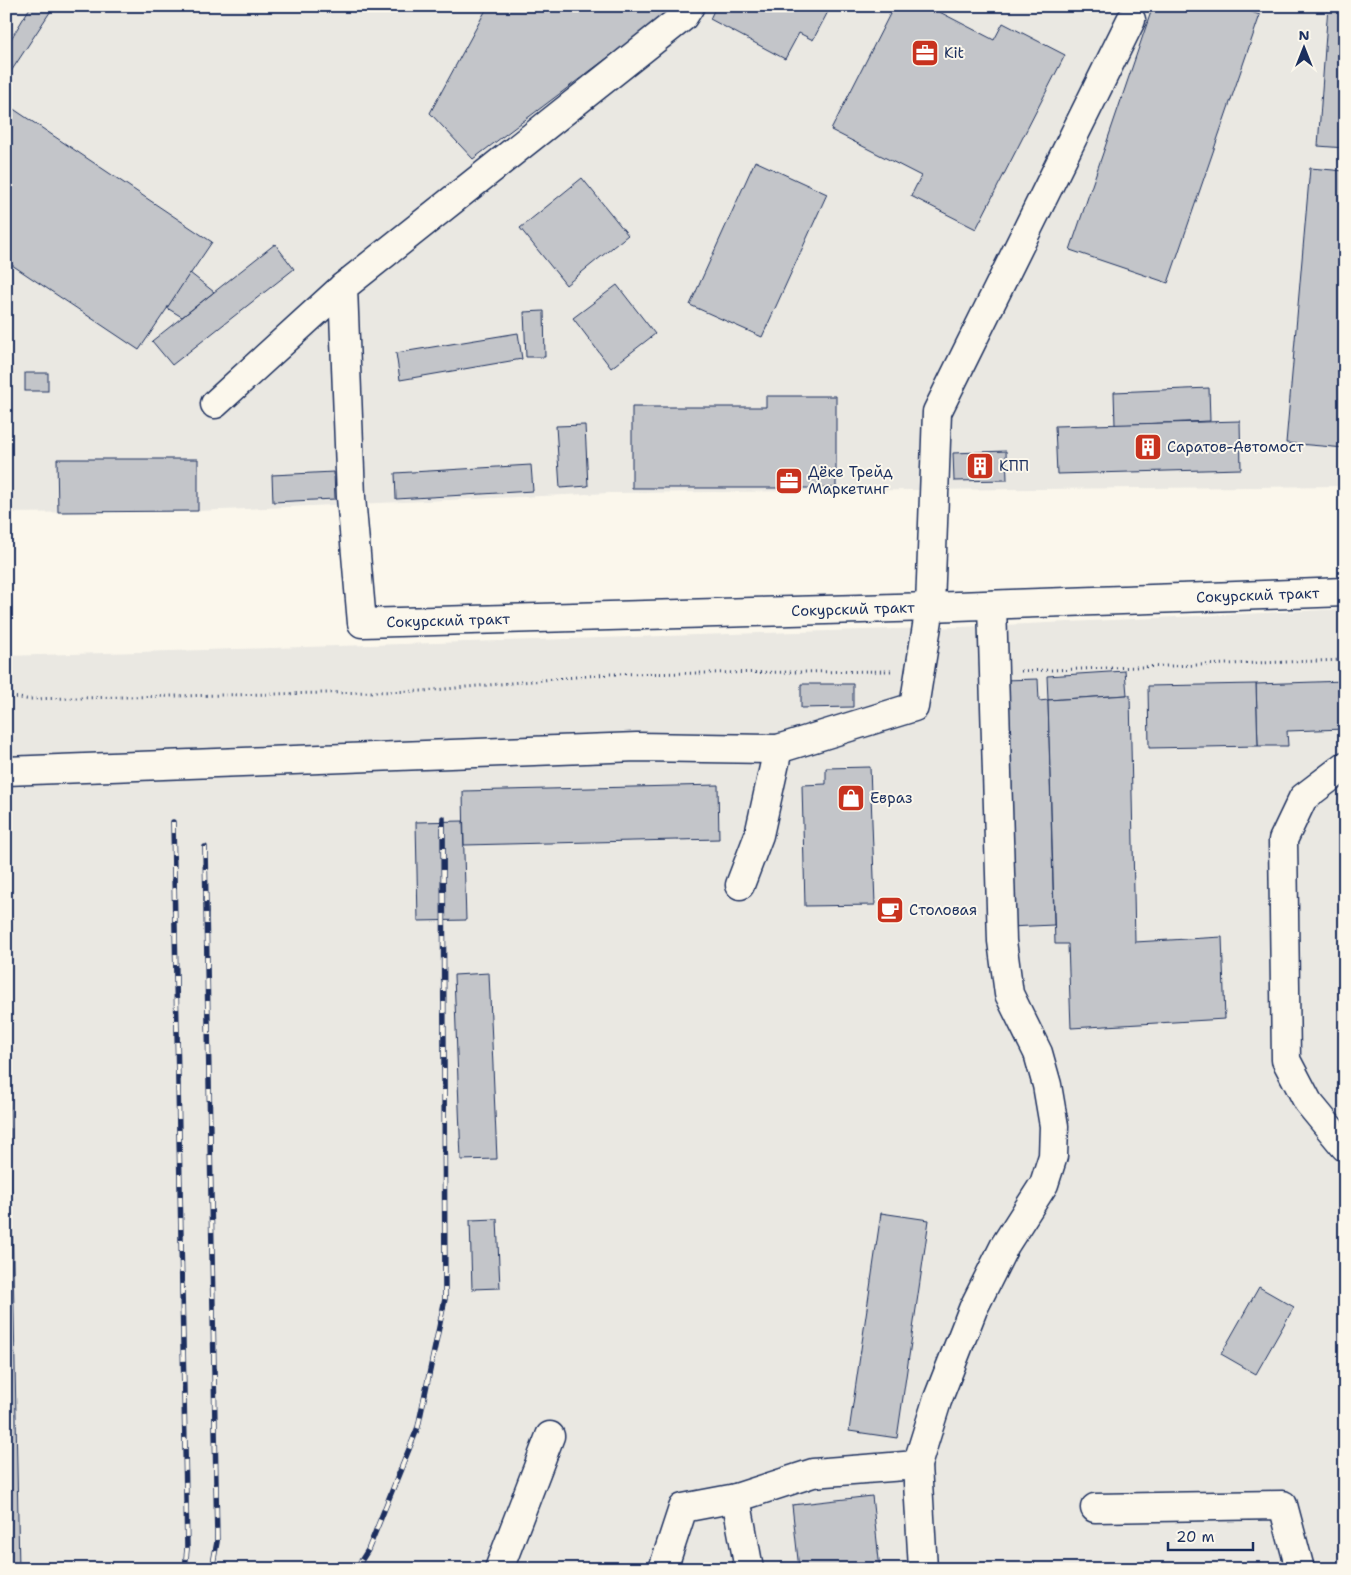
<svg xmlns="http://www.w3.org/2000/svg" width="1351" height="1575" font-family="'Shantell Sans',sans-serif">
  <rect width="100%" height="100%" fill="#fbf7ec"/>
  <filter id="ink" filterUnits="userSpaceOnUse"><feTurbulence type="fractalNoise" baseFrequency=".02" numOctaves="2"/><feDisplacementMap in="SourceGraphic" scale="10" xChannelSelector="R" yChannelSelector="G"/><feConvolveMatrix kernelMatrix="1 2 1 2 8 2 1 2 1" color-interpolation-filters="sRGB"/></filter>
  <g filter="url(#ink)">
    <g fill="#eae8e2">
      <polygon points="6,6 1345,6 1345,486 610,493 198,511 6,513"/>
      <polygon points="1345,609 1345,1569 6,1569 6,656 960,627"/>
    </g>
    <g fill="#c3c5c9" stroke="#1b2f5e">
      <polygon points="31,6 54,6 6,79 6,47"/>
      <polygon points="488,6 661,6 667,13 473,159 430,113"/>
      <polygon points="716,6 831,6 813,40 799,33 785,59 710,19"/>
      <polygon points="894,6 928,6 994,40 1003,23 1065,55 976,229 911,196 921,176 831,130"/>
      <polygon points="1153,6 1234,6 1260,15 1168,283 1070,250"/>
      <polygon points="1328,6 1345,6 1345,148 1318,146"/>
      <polygon points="6,104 212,242 139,350 6,261"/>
      <polygon points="755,161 827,194 762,337 690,305"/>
      <polygon points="1310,168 1345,171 1345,448 1286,443"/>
      <polygon points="582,178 628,235 566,285 520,228"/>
      <polygon points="275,244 294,269 172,365 152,341"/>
      <polygon points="190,273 214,292 182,317 167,308"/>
      <polygon points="617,285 655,334 611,368 573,318"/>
      <polygon points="544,311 545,357 526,357 524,312"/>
      <polygon points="518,333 522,359 400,380 396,353"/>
      <rect x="25" y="373" width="23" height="18"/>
      <polygon points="1209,388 1210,421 1115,425 1114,392"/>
      <polygon points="766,396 836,396 836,488 632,488 632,407 766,407"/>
      <polygon points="1240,421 1241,469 1057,474 1055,426"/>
      <polygon points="585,425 588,486 560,488 556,426"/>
      <polygon points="1006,451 1007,480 954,481 953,453"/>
      <polygon points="57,459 198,459 198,511 58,512"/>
      <polygon points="531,465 533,491 396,499 395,473"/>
      <polygon points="334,472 335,499 273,502 272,475"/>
      <polygon points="1125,671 1127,695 1048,700 1047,676"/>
      <polygon points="1038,679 1039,701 1048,700 1054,925 1009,927 1003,680"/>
      <polygon points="1345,681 1345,729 1287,731 1288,746 1258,746 1256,684"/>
      <polygon points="801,684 853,684 853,707 801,708"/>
      <polygon points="1256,684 1258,746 1149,748 1148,686"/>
      <polygon points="1127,695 1130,695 1135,942 1222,937 1225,1019 1071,1028 1068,944 1055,944 1048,700"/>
      <polygon points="870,767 875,905 805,906 802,785 826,784 826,768"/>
      <polygon points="718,785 719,839 464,845 463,791"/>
      <polygon points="463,821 466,920 418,921 416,822"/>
      <polygon points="6,906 19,1569 6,1569"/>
      <polygon points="489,973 497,1159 461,1160 454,975"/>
      <polygon points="881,1213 929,1220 897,1438 849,1431"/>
      <polygon points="497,1219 500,1288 472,1289 470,1220"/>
      <polygon points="1259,1287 1294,1307 1256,1374 1221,1354"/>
      <polygon points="872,1496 880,1569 799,1569 792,1505"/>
    </g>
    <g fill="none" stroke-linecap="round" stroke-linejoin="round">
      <g stroke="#1b2f5e" stroke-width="31">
        <g id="minor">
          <path id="s1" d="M690,6L683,17L343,287L351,497L362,623L930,607L1345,592"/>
          <polyline points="215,404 343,287"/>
          <polyline points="1345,766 1303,798 1283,840 1286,1060 1308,1102 1345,1147"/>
          <polyline points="6,771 637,747 778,749 914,707 930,607 937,412 1131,20"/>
          <polyline points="740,885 759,835 778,749"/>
          <polyline points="736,1498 749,1569"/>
          <polyline points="1095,1508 1283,1505 1300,1569"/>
          <polyline points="499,1569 550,1436"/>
          <polyline points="663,1569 683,1508 736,1498 813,1473 917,1465"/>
          <polyline points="923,1569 917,1465 937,1401 973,1309 1005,1245 1044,1184 1053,1156 1054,1126 1047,1085 1038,1053 1009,994 1002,941 992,605"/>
        </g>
      </g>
      <g stroke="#1b2f5e" stroke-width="3" stroke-dasharray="1 4" stroke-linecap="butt">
        <polyline points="1021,671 1345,660"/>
        <polyline points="6,696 26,699 423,691 609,674 892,671"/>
      </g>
      <use href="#minor" stroke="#fbf7ec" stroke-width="28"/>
      <g stroke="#1b2f5e" stroke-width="5.5">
        <g id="rail">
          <polyline points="173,822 187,1549 185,1569"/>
          <polyline points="205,847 217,1542 212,1569"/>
          <polyline points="356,1569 368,1550 418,1427 445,1299 443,818"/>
        </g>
      </g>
      <use href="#rail" stroke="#fbf7ec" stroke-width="4" stroke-dasharray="11" stroke-linecap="butt"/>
    </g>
  </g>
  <defs>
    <g id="office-square" transform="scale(1.4375)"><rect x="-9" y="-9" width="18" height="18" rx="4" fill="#c8321e" stroke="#fbf7ec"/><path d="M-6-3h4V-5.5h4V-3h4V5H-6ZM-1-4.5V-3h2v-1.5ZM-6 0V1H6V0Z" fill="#fff"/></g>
    <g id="building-square" transform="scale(1.4375)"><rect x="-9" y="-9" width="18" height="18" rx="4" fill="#c8321e" stroke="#fbf7ec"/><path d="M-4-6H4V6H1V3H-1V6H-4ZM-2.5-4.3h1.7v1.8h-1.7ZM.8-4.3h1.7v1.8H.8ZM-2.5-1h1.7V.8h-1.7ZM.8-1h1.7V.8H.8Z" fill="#fff"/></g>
    <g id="shop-square" transform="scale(1.4375)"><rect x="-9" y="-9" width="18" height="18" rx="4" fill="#c8321e" stroke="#fbf7ec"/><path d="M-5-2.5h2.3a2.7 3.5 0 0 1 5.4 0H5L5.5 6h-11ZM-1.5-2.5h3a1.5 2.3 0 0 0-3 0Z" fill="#fff"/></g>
    <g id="cafe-square" transform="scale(1.4375)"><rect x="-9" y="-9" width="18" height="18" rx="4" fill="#c8321e" stroke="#fbf7ec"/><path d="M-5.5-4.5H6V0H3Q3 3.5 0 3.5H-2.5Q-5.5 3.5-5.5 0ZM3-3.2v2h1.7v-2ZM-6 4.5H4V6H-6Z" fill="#fff"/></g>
  </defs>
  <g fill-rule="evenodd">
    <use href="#office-square" x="925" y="53"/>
    <use href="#building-square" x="1148" y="447"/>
    <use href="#building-square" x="980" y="466"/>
    <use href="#office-square" x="789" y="481"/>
    <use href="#shop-square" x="851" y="798"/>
    <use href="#cafe-square" x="890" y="910"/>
  </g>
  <g text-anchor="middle" stroke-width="4" stroke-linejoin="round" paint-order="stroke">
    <g font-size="15" fill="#1b2f5e" stroke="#fbf7ec" text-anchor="start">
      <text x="944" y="58">Kit</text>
      <text x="1167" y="452">Саратов-Автомост</text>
      <text x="999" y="471">КПП</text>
      <text x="808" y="477">Дёке Трейд<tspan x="808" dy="17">Маркетинг</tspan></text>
      <text x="870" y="803">Евраз</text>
      <text x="909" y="915">Cтоловая</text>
    </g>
    <g font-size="15" fill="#1b2f5e" stroke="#fbf7ec">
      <text dy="5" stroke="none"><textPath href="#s1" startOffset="1680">Сокурский тракт</textPath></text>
      <text dy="5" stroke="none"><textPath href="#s1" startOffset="1275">Сокурский тракт</textPath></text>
      <text dy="5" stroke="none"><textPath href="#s1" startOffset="870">Сокурский тракт</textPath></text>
    </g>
  </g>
  <rect width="1351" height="1575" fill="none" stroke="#fbf7ec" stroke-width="25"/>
  <rect x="12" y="12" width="1326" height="1550" fill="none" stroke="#1b2f5e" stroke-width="2" filter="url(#ink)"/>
  <g transform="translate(1304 48)" stroke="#fbf7ec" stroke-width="4" paint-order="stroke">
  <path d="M0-4L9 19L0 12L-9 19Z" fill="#1b2f5e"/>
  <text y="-8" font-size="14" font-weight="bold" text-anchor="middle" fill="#1b2f5e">N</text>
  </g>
  <path d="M1168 1542v8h85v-8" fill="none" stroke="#1b2f5e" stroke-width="2.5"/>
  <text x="1176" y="1542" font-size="15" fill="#1b2f5e" stroke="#fbf7ec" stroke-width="4" paint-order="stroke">20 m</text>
</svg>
